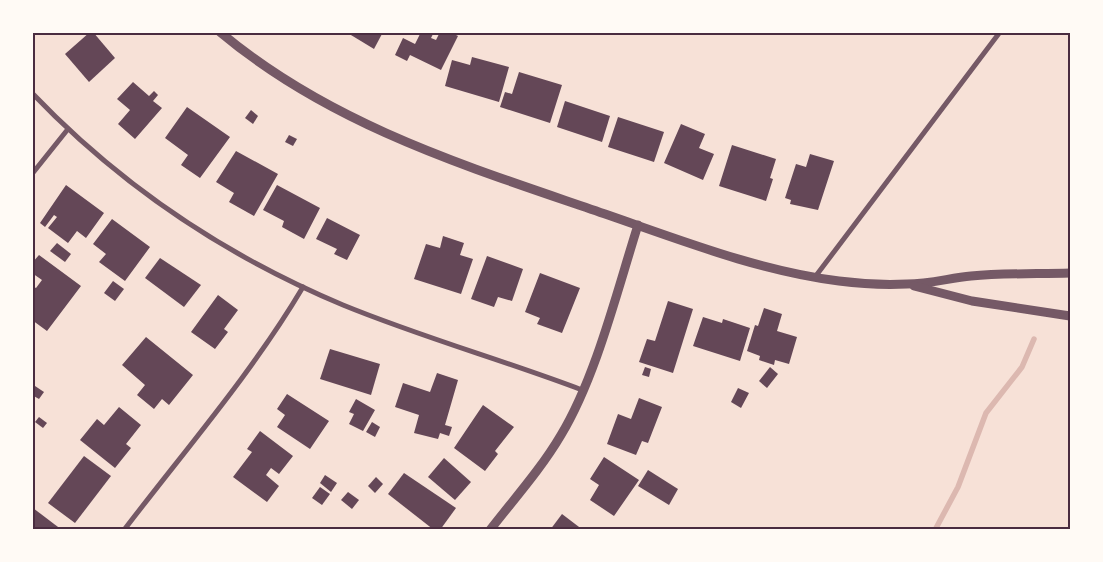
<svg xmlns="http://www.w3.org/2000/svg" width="1103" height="562" font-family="Raleway,sans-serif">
  <rect width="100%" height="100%" fill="#f7e1d7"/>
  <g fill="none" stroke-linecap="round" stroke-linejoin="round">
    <polyline stroke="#dcb8b0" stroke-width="5.5" points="935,530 958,487 986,413 1022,367 1034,339"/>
  </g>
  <g fill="#644757">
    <polygon points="90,32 93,32 115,58 89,82 65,54"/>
    <polygon points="346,32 383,32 374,49"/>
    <polygon points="421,32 434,32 431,38 436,40 440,32 450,32 458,36 441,70 410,55 407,61 395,55 403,38 415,44"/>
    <polygon points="472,57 509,67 499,102 445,86 452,60 470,65"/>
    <polygon points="519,72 562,85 550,123 500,107 505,92 512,94"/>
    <polygon points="133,82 149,96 154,91 158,95 153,101 162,108 135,139 118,124 130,110 117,99"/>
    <polygon points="565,101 610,116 602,142 557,127"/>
    <polygon points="187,107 230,137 200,178 181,165 188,155 165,138"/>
    <polygon points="251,110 258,116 253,124 245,118"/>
    <polygon points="618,117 664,132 654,162 608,147"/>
    <polygon points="681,124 705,134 699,148 714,154 703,180 664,163"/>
    <polygon points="289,135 297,139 293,146 285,142"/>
    <polygon points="732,145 776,159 770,178 773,179 766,201 719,186"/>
    <polygon points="236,151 278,174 254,216 229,202 234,193 216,182"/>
    <polygon points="810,154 834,161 818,210 790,204 791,200 785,198 796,164 806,167"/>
    <polygon points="66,185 104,213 86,238 77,231 68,243 48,228 57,217 54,215 45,227 40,223"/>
    <polygon points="277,185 320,208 304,239 282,227 284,221 263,210"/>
    <polygon points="327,218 360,235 347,260 334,254 337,249 316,239"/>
    <polygon points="112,219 150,247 125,281 99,262 106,254 93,244"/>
    <polygon points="443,236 464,243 460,255 473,259 461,294 414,279 426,244 440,248"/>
    <polygon points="57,243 71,254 65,262 50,251"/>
    <polygon points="39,255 81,286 47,331 32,320 32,286 36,288 42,280 32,273 32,263"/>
    <polygon points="487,256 523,269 512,301 498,297 494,307 471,299"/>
    <polygon points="160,258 201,285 184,307 145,278"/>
    <polygon points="540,273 580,288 562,333 537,324 540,318 525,312"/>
    <polygon points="113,281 124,289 115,301 104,293"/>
    <polygon points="218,295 238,310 224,329 228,332 215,349 191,332"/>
    <polygon points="668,301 693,309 673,373 639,362 647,339 655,341"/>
    <polygon points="764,308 782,314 777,331 797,337 789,364 775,360 774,365 759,360 760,356 747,351 755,325 758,326"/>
    <polygon points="703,317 722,323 723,319 750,328 740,361 693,346"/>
    <polygon points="146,337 193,375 169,405 162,399 154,409 137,395 145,385 122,365"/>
    <polygon points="330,349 380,364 371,395 320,379"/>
    <polygon points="645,367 651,369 649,377 642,375"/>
    <polygon points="770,367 778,374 767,388 759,381"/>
    <polygon points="437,373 458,380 445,425 452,427 449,436 440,433 438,439 414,433 419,415 395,407 403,383 430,392"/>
    <polygon points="35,386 44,392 39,399 32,395"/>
    <polygon points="738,388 749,393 741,408 731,402"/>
    <polygon points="287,394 329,421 310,449 277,427 285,415 277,409"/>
    <polygon points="639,398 662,407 648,443 642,441 636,455 607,444 618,414 631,419"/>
    <polygon points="356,399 375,410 363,431 349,424 354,414 349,412"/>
    <polygon points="483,405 514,427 495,451 498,454 485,471 454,448"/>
    <polygon points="119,407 141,425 126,444 131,448 115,468 80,440 97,419 104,425"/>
    <polygon points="39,417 47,423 43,428 35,422"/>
    <polygon points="372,422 380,427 375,437 366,432"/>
    <polygon points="260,431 293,456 279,474 271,468 266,475 279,486 267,502 233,477 252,452 247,449"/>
    <polygon points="84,456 111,476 75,523 48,503"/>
    <polygon points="604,457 639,480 614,516 590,500 599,485 590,479"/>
    <polygon points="444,458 471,482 455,500 428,477"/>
    <polygon points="648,470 678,489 669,505 638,486"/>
    <polygon points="404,473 456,508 440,530 434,530 388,494"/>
    <polygon points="325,475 337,483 331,492 320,483"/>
    <polygon points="376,477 383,484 375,493 368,486"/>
    <polygon points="320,487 330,494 322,505 312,498"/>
    <polygon points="348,492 359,500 352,509 341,500"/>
    <polygon points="33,508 62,530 32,530"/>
    <polygon points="562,514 583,530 550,530"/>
  </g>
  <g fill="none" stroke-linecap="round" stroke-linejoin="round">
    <g stroke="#755966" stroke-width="5">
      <path d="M32,93C120,185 226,256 343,305C421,337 503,360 582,390"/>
      <polyline points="32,174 68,129"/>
      <polyline points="815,277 1000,32"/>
      <path d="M124,530C185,450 252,373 303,287"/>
    </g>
    <g stroke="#755966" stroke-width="9">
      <path d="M220,32C333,127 472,168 608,215C683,241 760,271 839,281C862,284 885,285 907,284C929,284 950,278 971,276C1004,273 1037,274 1070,273"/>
      <polyline points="914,286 972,301 1070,316"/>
      <path d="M490,530C514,499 541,469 561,435C596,377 617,291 638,225"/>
    </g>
  </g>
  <rect width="1103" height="562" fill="none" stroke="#fffaf5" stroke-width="68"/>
  <rect x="34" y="34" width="1035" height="494" fill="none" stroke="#4a2c40" stroke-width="2"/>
</svg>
